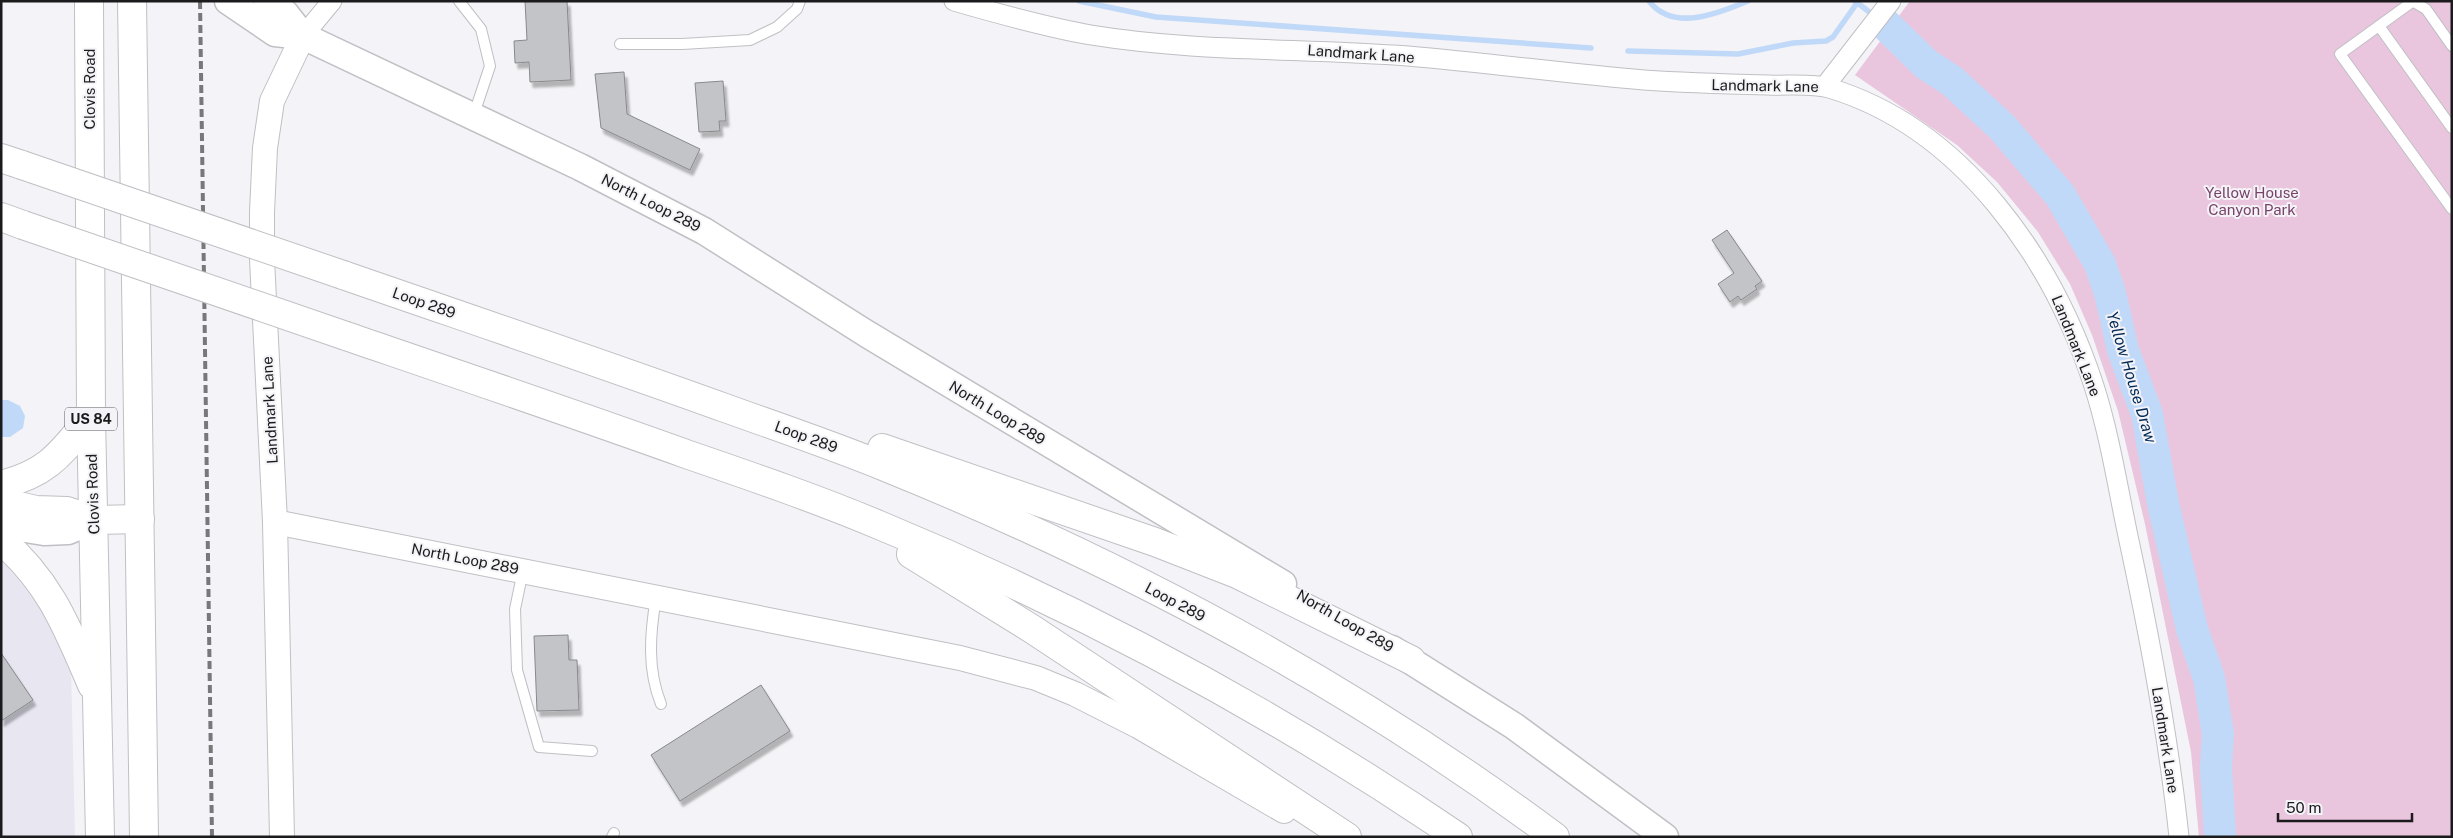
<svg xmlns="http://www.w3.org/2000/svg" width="2453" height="838" font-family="'Public Sans',sans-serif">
  <defs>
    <filter id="shadow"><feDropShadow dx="3" dy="5.5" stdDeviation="1" flood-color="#0004"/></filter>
  </defs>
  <rect width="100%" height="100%" fill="#f4f3f7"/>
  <polygon fill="#e8e6f1" points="1,551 36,586 71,669 75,837 1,837"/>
  <polygon fill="#e9c6dd" points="1910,1 2452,1 2452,837 2199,837 2191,752 2145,524 2118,411 2092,335 2070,284 2038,232 1997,182 1957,145 1855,75"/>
  <polygon fill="#c0d9f8" points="1,400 8,400 20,406 25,416 23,428 10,437 1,437"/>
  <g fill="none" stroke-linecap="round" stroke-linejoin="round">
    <g stroke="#c0d9f8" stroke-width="5.5">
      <polyline points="1079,1 1156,17 1591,48"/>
      <path d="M1649,1C1673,32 1717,14 1748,1"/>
      <polyline points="1855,1 1868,11"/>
      <polyline points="1628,51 1738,54 1793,43 1826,41 1833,37 1857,3"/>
    </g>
    <polyline stroke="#c0d9f8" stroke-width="32" points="1886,25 1926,64 1952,81 2002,127 2060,195 2100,264 2110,293 2123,350 2147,414 2163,503 2192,629 2209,678 2218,734 2216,767 2220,837"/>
  </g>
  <g fill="#c3c4c8" stroke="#88898d" filter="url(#shadow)">
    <polygon points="525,1 567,1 571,80 530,82 529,62 515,63 514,41 527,40"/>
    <polygon points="624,72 627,114 700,149 690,170 601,128 595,74"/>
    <polygon points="723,81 726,121 719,121 720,131 699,132 695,83"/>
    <polygon points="1727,230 1762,281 1755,286 1757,289 1741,300 1738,296 1730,302 1718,284 1734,273 1712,240"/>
    <polygon points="568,635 569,660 577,660 579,710 537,711 534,636"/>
    <polygon points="1,653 33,700 1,721"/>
    <polygon points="761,685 790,731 680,801 651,755"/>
  </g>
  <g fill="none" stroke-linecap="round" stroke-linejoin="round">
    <g stroke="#c0bfc4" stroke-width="12">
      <g id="service">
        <polyline points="459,1 481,29 490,66 473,117"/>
        <polyline points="2412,1 2426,9 2452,46"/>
        <polyline points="2412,2 2340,54 2452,209"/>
        <polyline points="2379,26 2452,128"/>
        <polyline points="620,44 682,44 750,40 777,27 797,9 800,1"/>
        <polyline points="523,571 515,609 517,670 539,747 592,751"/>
        <path d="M656,597C650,634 647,669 661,704"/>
        <polyline points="612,837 614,833"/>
      </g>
    </g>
    <g stroke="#c0bfc4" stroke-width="21">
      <g id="minor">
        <path d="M954,1C999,14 1045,27 1091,35C1195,52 1303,48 1408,56C1487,63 1565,73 1644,80C1686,83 1726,84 1768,85C1787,86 1811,83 1829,88C1963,128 2053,260 2094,386C2111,439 2119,496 2131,550C2151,644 2169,741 2179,837"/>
        <polyline points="303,36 332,1"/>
        <polyline points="1825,86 1891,1"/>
      </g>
    </g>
    <g stroke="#c0bfc4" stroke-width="26">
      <g id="tertiary">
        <polyline points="275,522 960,658 1036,678 1075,694 1138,726 1284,811"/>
        <polyline points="282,837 275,522 262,259 262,212 265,148 272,101 303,36"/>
      </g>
    </g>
    <g stroke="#c0bfc4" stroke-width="29">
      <g id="secondary">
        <polyline points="228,1 275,33 303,36 580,167 704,231 867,334 1283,584"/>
        <polyline points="267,1 285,13 303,36"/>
        <polyline points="1,525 44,532 68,531 95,520"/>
        <polyline points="1392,649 1514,726 1665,837"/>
      </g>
    </g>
    <g stroke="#c0bfc4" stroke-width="30">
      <g id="trunk">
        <polyline points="89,1 91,417 100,837"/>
        <polyline points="132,1 144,837"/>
        <polyline points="95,520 140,519"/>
        <path d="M1,540C50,582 67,627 92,685"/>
      </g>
    </g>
    <g stroke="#c0bfc4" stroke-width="30">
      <g id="motorway">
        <polyline points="1,158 22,165"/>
        <polyline points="1,217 23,225"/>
        <path d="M343,275C470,319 598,362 725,408C778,427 831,445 883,466C1120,562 1350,684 1555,837"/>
        <path d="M346,336C460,375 575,414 689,455C753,477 817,499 879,525C1082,609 1276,713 1458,837"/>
        <polyline points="882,448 1155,542 1237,574 1411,660"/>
        <path d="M1,485C49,473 61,453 91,417"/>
        <polyline points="1,502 36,510 67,511 95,520"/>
        <polyline points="911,554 1032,629 1347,837"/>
      </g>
    </g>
    <use href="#service" stroke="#fff" stroke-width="10"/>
    <use href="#minor" stroke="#fff" stroke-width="19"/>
    <use href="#tertiary" stroke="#fff" stroke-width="24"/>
    <use href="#secondary" stroke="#fff" stroke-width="26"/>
    <use href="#trunk" stroke="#fff" stroke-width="28"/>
    <use href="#motorway" stroke="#fff" stroke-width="28"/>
    <polyline stroke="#78777a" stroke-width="4" stroke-dasharray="8 4" stroke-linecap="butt" points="200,1 212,837"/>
    <g stroke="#c0bfc4" stroke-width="30" stroke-linecap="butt">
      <g id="motorway-bridge">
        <polyline points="22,165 343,275"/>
        <polyline points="23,225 346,336"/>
      </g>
    </g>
    <use href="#motorway-bridge" stroke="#fff" stroke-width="28"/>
  </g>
  <g text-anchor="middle" stroke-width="4" stroke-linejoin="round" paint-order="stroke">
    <rect fill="#f4f3f7" stroke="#5c5b5e" stroke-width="1" x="65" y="407.5" width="52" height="23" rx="4"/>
    <g font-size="14" font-weight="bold" fill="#1b1a1c">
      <text x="91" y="424">US 84</text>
    </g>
    <g font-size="15" fill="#1b1a1c" stroke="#f4f3f7">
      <text transform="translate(1361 54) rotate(4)" y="5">Landmark Lane</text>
      <text transform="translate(1765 86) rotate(1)" y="5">Landmark Lane</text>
      <text transform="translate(90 89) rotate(-90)" y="5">Clovis Road</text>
      <text transform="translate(651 203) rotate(27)" y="5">North Loop 289</text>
      <text transform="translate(424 303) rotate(19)" y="5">Loop 289</text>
      <text transform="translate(2076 346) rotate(68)" y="5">Landmark Lane</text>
      <text transform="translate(270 410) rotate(-93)" y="5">Landmark Lane</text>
      <text transform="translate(997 413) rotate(31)" y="5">North Loop 289</text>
      <text transform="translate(806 437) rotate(20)" y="5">Loop 289</text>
      <text transform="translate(93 494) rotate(-92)" y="5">Clovis Road</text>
      <text transform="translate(465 559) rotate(11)" y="5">North Loop 289</text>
      <text transform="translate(1175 602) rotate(28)" y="5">Loop 289</text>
      <text transform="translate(1345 621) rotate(30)" y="5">North Loop 289</text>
      <text transform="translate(2165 740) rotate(81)" y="5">Landmark Lane</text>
    </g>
    <g font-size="15" fill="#784269" stroke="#f4f3f7">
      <text x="2252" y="198">Yellow House<tspan x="2252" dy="17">Canyon Park</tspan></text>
    </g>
    <g font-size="16" font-style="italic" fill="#002b57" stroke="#f4f3f7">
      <text transform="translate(2132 377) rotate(73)" y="6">Yellow House Draw</text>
    </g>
  </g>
  <rect width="2453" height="838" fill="none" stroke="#1b1a1c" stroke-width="5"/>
  <path d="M2278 813v8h134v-8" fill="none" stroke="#1b1a1c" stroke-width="2.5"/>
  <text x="2286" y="813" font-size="15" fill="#1b1a1c" stroke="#f4f3f7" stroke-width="4" paint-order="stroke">50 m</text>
</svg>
